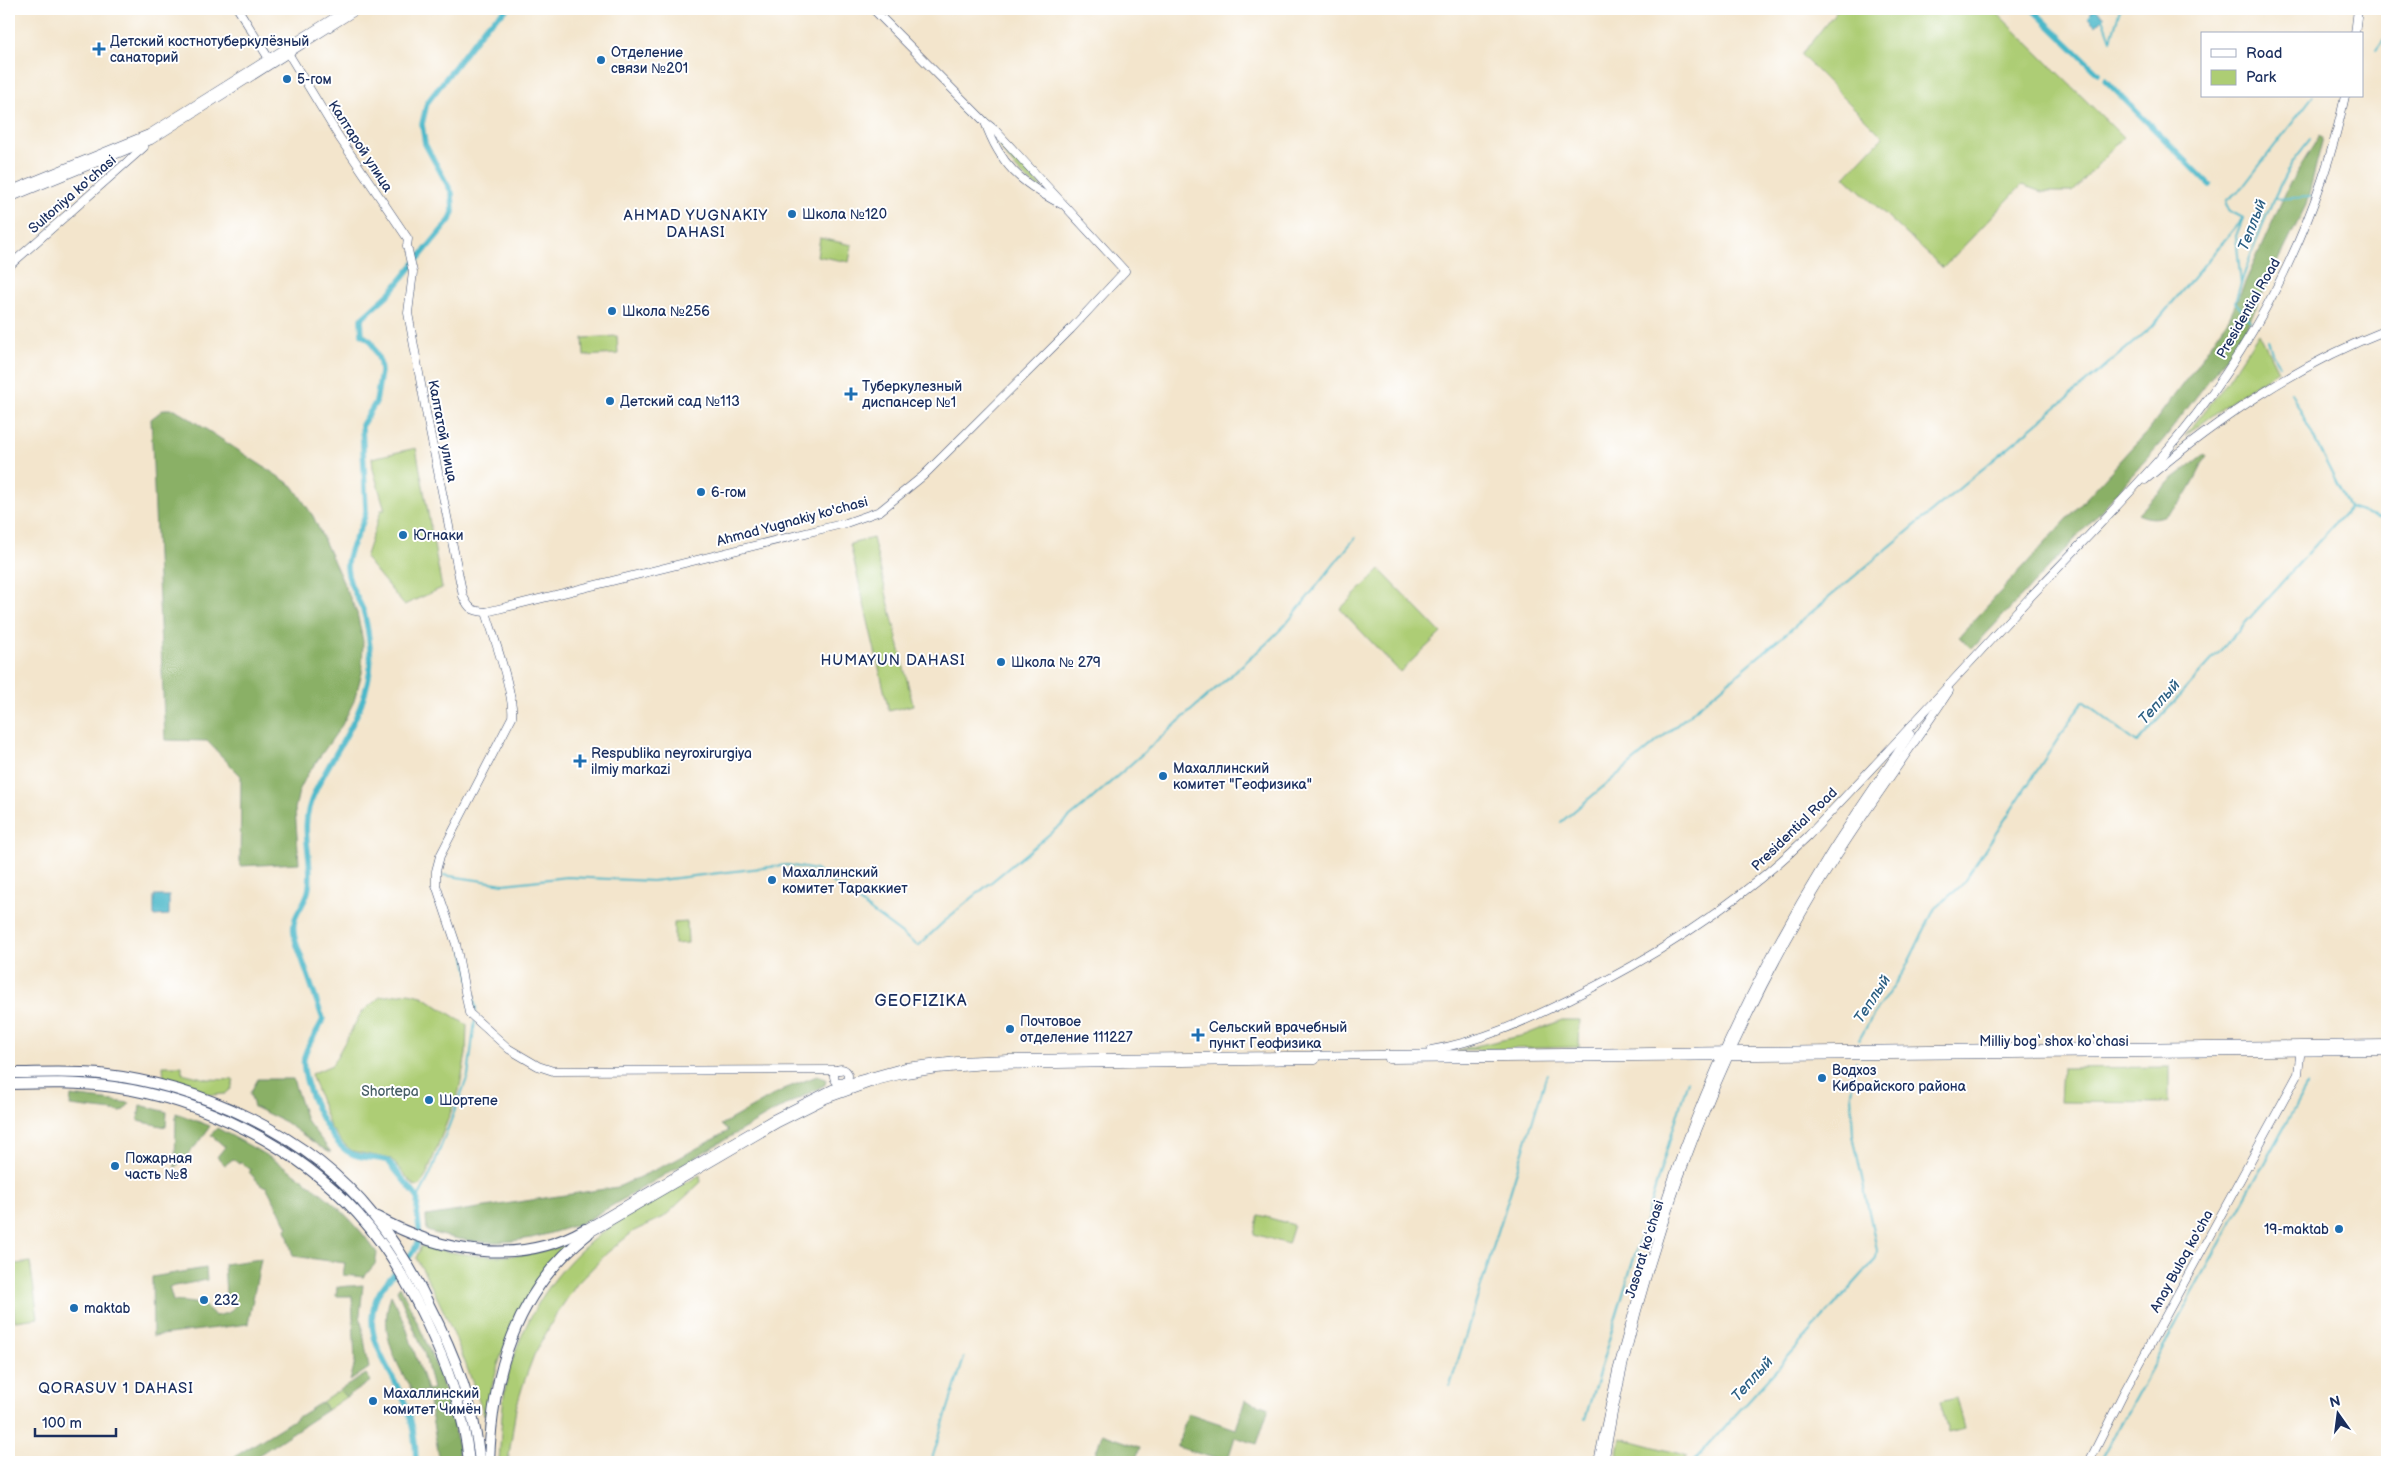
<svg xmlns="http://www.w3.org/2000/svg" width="2396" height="1471" font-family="'Balsamiq Sans',sans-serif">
  <rect width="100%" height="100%" fill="#fff"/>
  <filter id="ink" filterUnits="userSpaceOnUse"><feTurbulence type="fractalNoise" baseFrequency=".02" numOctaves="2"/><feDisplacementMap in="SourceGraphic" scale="10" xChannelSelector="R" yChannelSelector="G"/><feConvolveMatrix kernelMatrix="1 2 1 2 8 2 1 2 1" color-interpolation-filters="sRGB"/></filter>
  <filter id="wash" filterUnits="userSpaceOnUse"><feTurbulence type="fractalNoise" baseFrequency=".0096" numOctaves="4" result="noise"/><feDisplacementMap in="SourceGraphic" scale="20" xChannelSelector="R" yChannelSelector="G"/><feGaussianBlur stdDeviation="1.12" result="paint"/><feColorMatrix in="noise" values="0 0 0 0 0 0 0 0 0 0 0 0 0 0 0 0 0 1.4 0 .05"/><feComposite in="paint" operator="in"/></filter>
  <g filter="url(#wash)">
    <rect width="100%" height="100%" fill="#f3e5cc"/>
    <g fill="#adcd74" stroke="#647e69">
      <polygon points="1838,9 1993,9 2123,137 2073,192 2042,192 2022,185 1943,268 1845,177 1883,137 1801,55"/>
      <path d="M995,139L1012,153L1044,190C1021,180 1008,159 995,139Z"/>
      <polygon points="820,238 852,245 849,262 817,256"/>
      <polygon points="2259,333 2278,371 2248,389 2185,436 2222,389"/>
      <polygon points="617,336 618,354 584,356 583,338"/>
      <polygon points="416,448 442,588 404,605 365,558 381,510 385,510 373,469 372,458"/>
      <polygon points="873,538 913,705 889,711 850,544"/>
      <polygon points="1380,570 1441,633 1400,672 1340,609"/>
      <polygon points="687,922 688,943 674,944 674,923"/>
      <polygon points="408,993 422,996 467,1025 466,1054 459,1091 426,1176 420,1185 415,1187 391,1159 352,1151 342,1142 330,1127 311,1074 332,1065 361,1013 380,997"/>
      <polygon points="1562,1020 1580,1020 1579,1047 1457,1050 1525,1035"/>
      <polygon points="163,1066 182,1066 182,1073 207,1079 234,1080 231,1089 225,1094 212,1095 164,1079"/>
      <polygon points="2169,1067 2169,1103 2060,1102 2062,1068"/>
      <path d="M700,1175L701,1182L664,1217L634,1231L607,1253L577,1284L556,1315L534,1355L524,1382L516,1408L508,1462L499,1461C501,1439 501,1417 504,1396C514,1334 549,1273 599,1235C629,1212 667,1194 700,1175Z"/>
      <polygon points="1259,1215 1294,1225 1288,1244 1254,1234"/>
      <path d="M565,1245C519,1302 500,1343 486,1414L484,1415C465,1360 445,1307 416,1258L421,1246C471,1258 516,1261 565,1245Z"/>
      <polygon points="30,1262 38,1318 15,1321 9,1265"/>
      <polygon points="340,1390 346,1397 327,1410 322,1402"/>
      <polygon points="1956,1397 1964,1429 1948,1433 1940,1401"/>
      <polygon points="1621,1438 1688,1456 1683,1462 1616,1462"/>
    </g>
    <g fill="#8ab066" stroke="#527062">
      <polygon points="2320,135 2323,138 2306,205 2241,338 2164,439 2091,522 1972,649 1959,637 2146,433 2194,369 2229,318 2290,183"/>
      <polygon points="164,409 175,409 293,486 313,516 357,613 363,641 362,673 354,701 342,725 307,775 299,791 295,809 299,863 240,866 241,776 207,741 165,740 151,419"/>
      <path d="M2205,454L2207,456C2192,482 2176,532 2138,514L2171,480Z"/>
      <path d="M817,1076L826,1079L825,1085L771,1113L584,1222C527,1243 487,1250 427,1231L426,1216L618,1187L672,1162L728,1131L721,1125L784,1089Z"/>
      <polygon points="258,1079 293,1079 306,1120 331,1152 320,1147 285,1122 254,1107 250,1093"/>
      <polygon points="71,1096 130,1103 122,1112 70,1106"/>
      <polygon points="140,1105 167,1112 166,1127 138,1121"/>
      <polygon points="176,1113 210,1126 201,1140 175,1168"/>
      <path d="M217,1128C279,1161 337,1194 377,1253L375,1264L364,1277L343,1275L345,1263L293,1256L286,1229L288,1227L266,1186L263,1187L249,1172L251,1170L241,1162L239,1164L233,1159L225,1165L217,1157L225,1147L211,1135Z"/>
      <path d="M261,1259L248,1324L153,1336L152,1277L206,1268L207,1280L169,1287L173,1301C191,1303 204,1301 215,1316L228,1313L235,1306L236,1302L226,1295L224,1264Z"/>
      <polygon points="363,1285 360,1315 369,1368 350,1381 355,1362 352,1296 336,1296 337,1287"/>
      <path d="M400,1286C430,1348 451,1393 460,1462H440L427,1391L414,1394C396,1363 378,1332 391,1295L404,1321L427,1390L433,1389L424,1352L397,1290Z"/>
      <polygon points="366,1374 371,1381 346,1397 340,1390"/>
      <polygon points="1245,1400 1269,1408 1257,1444 1235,1437 1227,1462 1177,1447 1188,1413 1236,1429"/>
      <polygon points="322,1402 327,1410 248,1462 226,1462"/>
      <polygon points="1102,1434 1140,1447 1135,1462 1093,1462"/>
    </g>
    <g fill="#4cb8c9" stroke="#347494">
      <polygon points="2095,9 2105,17 2096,26 2087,17"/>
      <polygon points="154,896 169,896 169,915 154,916"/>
    </g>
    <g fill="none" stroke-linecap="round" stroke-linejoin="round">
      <g stroke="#4cb8c9" stroke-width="2">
        <polyline points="2103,18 2111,40 2120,9"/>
        <polyline points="2376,50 2387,35"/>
        <polyline points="2275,199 2310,197"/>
        <polyline points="2241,284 2236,236 2243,218 2230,211 2226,204 2227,200 2242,188 2313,96"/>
        <path d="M2251,321L2235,302C2249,258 2266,211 2288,170C2293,159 2303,149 2310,139"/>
        <polyline points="2268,340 2272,353 2279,365"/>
        <polyline points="2349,508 2387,520"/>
        <polyline points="1561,822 2152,327 2243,218"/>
        <polyline points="443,875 504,884 567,877 652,881 787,865 816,870 918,946 949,917 1086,804 1267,643 1287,623 1355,538"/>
        <polyline points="460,934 476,1008 475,1016"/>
        <polyline points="1859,1040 1875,1012 1904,971 1935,908 1961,886 2083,701 2137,743 2349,508 2291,392"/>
        <polyline points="418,1198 430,1175 468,1076 475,1021"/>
        <polyline points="1450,1386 1547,1074"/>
        <polyline points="1585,1419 1688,1080"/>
        <polyline points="931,1462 964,1358"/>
        <polyline points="1693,1462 1876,1259 1877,1250 1853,1135 1851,1093 1856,1061"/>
        <polyline points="2100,1462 2307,1085"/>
      </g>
      <g stroke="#4cb8c9" stroke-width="5.5">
        <polyline points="2032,9 2098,73"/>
        <polyline points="2105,80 2210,185"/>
        <path d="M405,1262C431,1232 413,1229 418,1198L388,1161C376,1157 361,1159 350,1153C328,1142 300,1081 304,1058C306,1045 318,1032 323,1019C316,1000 310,981 303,962C300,952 295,943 294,933C291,913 307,905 309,887C314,855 297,829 314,794C334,750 363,720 370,670C372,656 368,624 363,610C357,596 348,584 347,568C346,548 363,531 366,511L362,425L376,402L381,372L380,362L371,341L362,335L361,319L390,293L450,220L453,212L452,193L425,144L422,124L427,103L485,27L507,9"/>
        <path d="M399,1269C390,1278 381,1287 376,1299C361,1338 392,1369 405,1403C413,1422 416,1441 416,1462"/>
      </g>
    </g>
  </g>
  <g filter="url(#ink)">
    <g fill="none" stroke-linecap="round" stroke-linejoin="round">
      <g stroke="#3b4a6e" stroke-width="9">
        <g id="secondary">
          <polyline points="238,9 271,62"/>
          <polyline points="2355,34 2358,9"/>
          <path d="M285,48L339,137L408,239L407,246L413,272L408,313L427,417L463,596C469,609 472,611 486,612L846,523L880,511L923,476L1071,329L1125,271L995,130L985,122L873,9"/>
          <path d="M985,122C1000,165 1021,183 1061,204"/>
          <polyline points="9,191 149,134 348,9"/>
          <polyline points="9,198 151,140 358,9"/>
          <polyline points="9,266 144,147"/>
          <path d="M2145,480C2219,418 2297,365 2387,330"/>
          <path d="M486,612C493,635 515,696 512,717L440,856L436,871V885L456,944L469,1013L509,1049L538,1066L553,1071L840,1070"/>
          <path d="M1431,1050C1482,1041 1525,1021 1570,999C1657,956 1738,904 1808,836C1884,756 1958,675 2033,594C2077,548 2122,502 2164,454C2252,352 2317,229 2345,96"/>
          <polyline points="1389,1059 2387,1051"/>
          <circle cx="841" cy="1076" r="7"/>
          <polyline points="585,1229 773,1119 832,1089 855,1081 905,1067 957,1061 1009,1059 2387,1044"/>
          <polyline points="588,1234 776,1124 826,1099 876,1081 900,1075 937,1069 986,1065 1315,1060"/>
          <path d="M1655,1234C1695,1101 1756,974 1828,857C1854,815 1883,775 1910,734"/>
          <polyline points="1598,1462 1617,1371 1648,1259"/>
          <path d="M1604,1462C1636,1270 1705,1082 1802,913C1846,835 1900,765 1949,691"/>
          <polyline points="2089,1462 2123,1394 2298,1074 2301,1047"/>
        </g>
      </g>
      <g stroke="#3b4a6e" stroke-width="12">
        <g id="highway">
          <path d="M9,1073C39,1073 70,1071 100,1074C200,1085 309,1134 373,1215C395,1242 414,1273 429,1305C455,1355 474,1405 480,1462"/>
          <path d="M9,1084C44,1083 79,1082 114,1087C204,1100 297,1146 358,1214C386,1245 407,1281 425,1319C447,1365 464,1411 469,1462"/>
          <path d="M377,1217C441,1253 519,1267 585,1229"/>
          <path d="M489,1462C492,1374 515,1291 588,1234"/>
        </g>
      </g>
      <use href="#secondary" stroke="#fff" stroke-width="8"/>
      <use href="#highway" stroke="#fff" stroke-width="10"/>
    </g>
  </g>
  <g fill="#1f6fb2" stroke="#fff" stroke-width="2">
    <path d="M96.5 41.5h5v5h5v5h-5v5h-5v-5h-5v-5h5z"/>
    <circle cx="601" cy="60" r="5"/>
    <circle cx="287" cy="79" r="5"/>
    <circle cx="792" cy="214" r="5"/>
    <circle cx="612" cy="311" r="5"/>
    <path d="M848.5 386.5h5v5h5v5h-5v5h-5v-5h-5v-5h5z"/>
    <circle cx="610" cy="401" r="5"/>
    <circle cx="701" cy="492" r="5"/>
    <circle cx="403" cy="535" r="5"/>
    <circle cx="1001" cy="662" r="5"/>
    <path d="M577.5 753.5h5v5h5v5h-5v5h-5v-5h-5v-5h5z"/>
    <circle cx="1163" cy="776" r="5"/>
    <circle cx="772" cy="880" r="5"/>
    <circle cx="1010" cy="1029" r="5"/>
    <path d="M1195.5 1027.5h5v5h5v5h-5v5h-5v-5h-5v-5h5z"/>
    <circle cx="1822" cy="1078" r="5"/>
    <circle cx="429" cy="1100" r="5"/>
    <circle cx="115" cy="1166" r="5"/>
    <circle cx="2339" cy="1229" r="5"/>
    <circle cx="204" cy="1300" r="5"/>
    <circle cx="74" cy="1308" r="5"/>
    <circle cx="373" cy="1401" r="5"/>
  </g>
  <g text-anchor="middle" stroke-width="4" stroke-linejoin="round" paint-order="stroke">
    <g font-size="14" fill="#1b2f5e" stroke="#fff" text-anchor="start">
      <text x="110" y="46">Детский костнотуберкулёзный<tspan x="110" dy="16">санаторий</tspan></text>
      <text x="611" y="57">Отделение<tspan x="611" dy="16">связи №201</tspan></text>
      <text x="297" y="84">5-гом</text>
      <text x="802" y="219">Школа №120</text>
      <text x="622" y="316">Школа №256</text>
      <text x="862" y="391">Туберкулезный<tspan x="862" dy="16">диспансер №1</tspan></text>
      <text x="620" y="406">Детский сад №113</text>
      <text x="711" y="497">6-гом</text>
      <text x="413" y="540">Югнаки</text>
      <text x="1011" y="667">Школа № 279</text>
      <text x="591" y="758">Respublika neyroxirurgiya<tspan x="591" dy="16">ilmiy markazi</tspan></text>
      <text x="1173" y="773">Махаллинский<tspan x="1173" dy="16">комитет "Геофизика"</tspan></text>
      <text x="782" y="877">Махаллинский<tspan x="782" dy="16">комитет Тараккиет</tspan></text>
      <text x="1020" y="1026">Почтовое<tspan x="1020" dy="16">отделение 111227</tspan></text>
      <text x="1209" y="1032">Сельский врачебный<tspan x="1209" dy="16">пункт Геофизика</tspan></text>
      <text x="1832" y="1075">Водхоз<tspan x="1832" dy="16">Кибрайского района</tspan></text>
      <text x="439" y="1105">Шортепе</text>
      <text x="125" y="1163">Пожарная<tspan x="125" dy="16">часть №8</tspan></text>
      <text x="2329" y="1234" text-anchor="end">19-maktab</text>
      <text x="214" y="1305">232</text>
      <text x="84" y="1313">maktab</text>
      <text x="383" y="1398">Махаллинский<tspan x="383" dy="16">комитет Чимён</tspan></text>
    </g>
    <g font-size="14" fill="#1b2f5e" stroke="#fff">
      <text transform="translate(361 146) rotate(57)" y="5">Калтарой улица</text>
      <text transform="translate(72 194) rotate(-41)" y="5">Sultoniya ko'chasi</text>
      <text transform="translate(2248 308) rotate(-60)" y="5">Presidential Road</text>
      <text transform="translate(443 431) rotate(79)" y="5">Калтатой улица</text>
      <text transform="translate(792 521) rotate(-15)" y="5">Ahmad Yugnakiy ko'chasi</text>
      <text transform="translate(1794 829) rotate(-44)" y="5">Presidential Road</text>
      <text x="2054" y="1046">Milliy bog‘ shox ko‘chasi</text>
      <text transform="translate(1644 1249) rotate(-73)" y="5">Jasorat koʻchasi</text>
      <text transform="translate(2181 1261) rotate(-61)" y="5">Anay Buloq ko'cha</text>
    </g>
    <g font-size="14" fill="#475e65" stroke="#fff">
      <text x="390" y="1096">Shortepa</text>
    </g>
    <g font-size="15" letter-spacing="1" fill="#1b2f5e" stroke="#fff">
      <text x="696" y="220">AHMAD YUGNAKIY<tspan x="696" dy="17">DAHASI</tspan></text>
      <text x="893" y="665">HUMAYUN DAHASI</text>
      <text x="116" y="1393">QORASUV 1 DAHASI</text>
    </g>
    <g font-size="15" font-style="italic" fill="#2c5f83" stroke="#fff">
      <text transform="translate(2252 225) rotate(-69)" y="5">Теплый</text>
      <text transform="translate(2159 702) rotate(-48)" y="5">Теплый</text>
      <text transform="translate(1872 999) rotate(-57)" y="5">Теплый</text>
      <text transform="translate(1752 1379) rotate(-48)" y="5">Теплый</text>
    </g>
    <g font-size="16" letter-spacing="1" fill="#1b2f5e" stroke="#fff">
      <text x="921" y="1006">GEOFIZIKA</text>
    </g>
  </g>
  <rect width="2396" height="1471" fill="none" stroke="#fff" stroke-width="30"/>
  <rect x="2201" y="32" width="162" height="65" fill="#ffffff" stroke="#a4acbf"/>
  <rect x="2211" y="49" width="25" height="8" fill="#ffffff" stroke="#a4acbf"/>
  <text x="2246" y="58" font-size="15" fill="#1b2f5e">Road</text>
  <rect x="2211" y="70" width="25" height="15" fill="#adcd74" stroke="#a4acbf"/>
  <text x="2246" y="82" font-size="15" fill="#1b2f5e">Park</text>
  <g transform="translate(2338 1414) rotate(346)" stroke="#ffffff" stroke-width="4" paint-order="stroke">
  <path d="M0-4L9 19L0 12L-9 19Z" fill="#1b2f5e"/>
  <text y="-8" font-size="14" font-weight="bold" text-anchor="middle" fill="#1b2f5e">N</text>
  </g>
  <path d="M35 1428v8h81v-8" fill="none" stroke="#1b2f5e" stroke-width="2.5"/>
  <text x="42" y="1428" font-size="15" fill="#1b2f5e" stroke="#ffffff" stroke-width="4" paint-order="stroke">100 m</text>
</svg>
